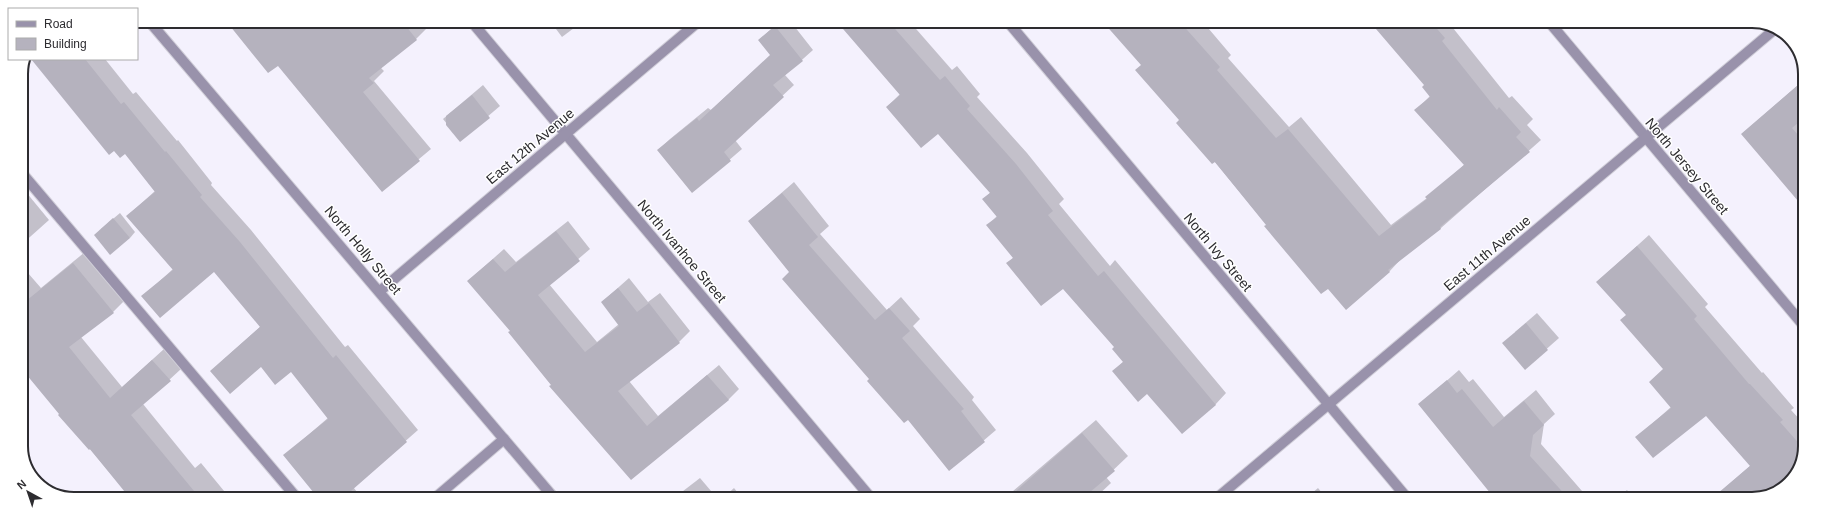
<svg xmlns="http://www.w3.org/2000/svg" width="1826" height="520" font-family="Helvetica,sans-serif">
  <rect width="100%" height="100%" fill="#f4f1fd"/>
  <g fill="#0003">
    <polygon points="227,21 422,21 427,28 416,39 381,68 384,71 374,81 431,149 382,190 278,64"/>
    <polygon points="550,21 582,22 562,37"/>
    <polygon points="779,22 791,22 813,50 785,75 794,85 735,140 742,149 692,192 658,150 670,139 708,108 711,110 771,55 759,40"/>
    <polygon points="838,22 910,22 952,70 957,66 980,94 977,97 1027,153 1064,199 1059,204 1110,266 1115,260 1226,393 1215,405 1147,392 1114,371 1124,361 1115,347 1063,288 1008,263 1014,257 988,225 997,216 983,199 991,192 938,132 887,107 900,94"/>
    <polygon points="1105,22 1203,22 1231,55 1228,58 1289,127 1301,117 1391,225 1427,198 1465,164 1416,110 1430,96 1426,85 1371,22 1453,22 1456,26 1453,28 1509,98 1512,96 1533,119 1527,125 1541,140 1441,228 1401,259 1389,272 1267,225 1180,120 1142,64"/>
    <polygon points="27,59 105,59 133,94 136,92 177,141 178,140 212,183 211,185 251,230 345,347 348,345 418,430 353,487 358,493 354,498 309,497 314,492 285,455 329,417 291,371 223,360 261,326 214,271 143,296 173,269 127,216 155,191 125,153 33,59 24,66"/>
    <polygon points="1805,79 1804,210 1797,200 1798,199 1742,134"/>
    <polygon points="483,85 500,106 460,140 443,119"/>
    <polygon points="794,182 829,226 820,234 887,310 901,297 920,319 913,326 974,397 972,400 996,430 949,470 908,418 870,379 790,272 749,221"/>
    <polygon points="21,186 49,220 21,245"/>
    <polygon points="120,213 135,232 130,238 101,229"/>
    <polygon points="568,221 590,249 549,284 597,342 619,324 602,302 629,278 648,302 660,293 690,331 679,342 629,381 658,416 719,365 739,389 728,400 631,479 583,422 582,423 510,333 511,331 468,281 504,249 516,262"/>
    <polygon points="1649,235 1708,304 1705,307 1762,373 1763,372 1794,408 1791,410 1803,423 1803,459 1784,488 1752,499 1712,499 1751,465 1706,414 1637,437 1671,407 1664,368 1627,315 1597,282"/>
    <polygon points="85,252 124,301 113,312 81,337 122,387 164,349 181,369 143,404 195,468 201,463 229,497 130,497 21,367 21,265 41,288"/>
    <polygon points="1537,313 1559,338 1525,368 1515,332"/>
    <polygon points="1459,370 1469,382 1473,379 1504,417 1536,390 1555,414 1544,424 1541,444 1589,499 1499,499 1420,404"/>
    <polygon points="1096,420 1128,456 1106,477 1111,483 1095,498 1005,498"/>
    <polygon points="700,478 717,498 674,498"/>
    <polygon points="734,488 742,498 723,498"/>
    <polygon points="1318,488 1327,499 1305,499"/>
    <polygon points="1627,490 1634,499 1616,499"/>
  </g>
  <g fill="#b5b2be">
    <polygon points="226,21 402,21 417,40 369,78 374,83 363,92 420,161 382,192 278,66 268,73"/>
    <polygon points="837,22 889,22 940,80 945,76 970,106 967,109 1016,164 1053,211 1048,215 1098,276 1104,271 1216,405 1182,434 1147,394 1138,402 1112,371 1123,362 1112,349 1114,347 1063,289 1041,306 1006,263 1013,258 986,225 997,217 982,199 990,193 938,134 921,148 886,107 900,95"/>
    <polygon points="1103,22 1180,22 1220,67 1217,70 1276,138 1288,129 1379,236 1427,199 1425,197 1464,165 1414,110 1430,97 1422,87 1424,85 1370,22 1431,22 1445,38 1442,41 1497,110 1499,107 1521,132 1516,137 1530,152 1440,227 1441,229 1388,270 1390,272 1346,310 1328,289 1321,294 1264,226 1266,225 1215,162 1212,164 1176,123 1179,120 1135,70 1141,65"/>
    <polygon points="775,26 803,61 773,85 784,97 724,152 731,161 692,193 657,150 697,118 699,121 770,55 758,40"/>
    <polygon points="31,59 85,59 121,104 124,102 165,152 166,151 202,195 200,197 240,242 333,358 336,355 407,442 343,498 318,498 283,455 328,419 291,372 275,385 261,367 230,394 210,371 260,327 214,272 160,318 141,296 173,270 126,216 155,192 125,154 120,158 114,151 109,155"/>
    <polygon points="1805,79 1805,117 1792,128 1805,143 1804,208 1741,134"/>
    <polygon points="472,95 490,118 460,142 446,125 446,116"/>
    <polygon points="782,193 818,237 809,245 875,320 889,308 910,331 902,338 964,409 961,411 985,442 949,471 908,420 904,423 867,381 869,379 782,279 789,272 748,221"/>
    <polygon points="113,218 130,238 110,255 94,235"/>
    <polygon points="556,231 580,261 538,295 585,352 619,326 601,302 618,288 637,312 649,303 680,343 618,391 647,426 707,375 729,400 631,480 549,386 551,385 508,332 510,331 467,281 493,259 505,272"/>
    <polygon points="1637,246 1697,316 1694,319 1749,384 1750,384 1783,420 1780,422 1803,448 1803,459 1784,488 1752,499 1711,499 1750,466 1706,416 1653,458 1635,437 1671,408 1649,382 1663,369 1620,320 1626,315 1596,282"/>
    <polygon points="73,263 114,313 69,347 110,398 152,360 171,381 131,415 199,497 129,497 90,449 89,450 58,415 59,414 21,368 21,305"/>
    <polygon points="1526,323 1548,350 1525,370 1502,343"/>
    <polygon points="1447,380 1457,393 1462,389 1493,427 1524,401 1544,425 1533,435 1530,456 1569,499 1495,499 1418,404"/>
    <polygon points="1082,433 1115,471 1083,498 1008,498"/>
  </g>
  <g fill="none" stroke-linecap="round" stroke-linejoin="round">
    <g stroke="#d0ced8" stroke-width="12">
      <polyline id="lane" points="21,172 296,497"/>
    </g>
    <g stroke="#d0ced8" stroke-width="12">
      <g id="street">
        <polyline points="149,21 554,498"/>
        <polyline points="471,21 871,498"/>
        <polyline points="1008,22 1408,499"/>
        <polyline points="1550,23 1804,326"/>
        <polyline points="380,291 698,22"/>
        <polyline points="435,498 504,439"/>
        <polyline points="1217,498 1775,29"/>
      </g>
    </g>
    <use href="#lane" stroke="#9992ab" stroke-width="10"/>
    <use href="#street" stroke="#9992ab" stroke-width="10"/>
  </g>
  <g text-anchor="middle" stroke-width="3" stroke-linejoin="round" paint-order="stroke">
    <g font-size="14" fill="#2d2c30" stroke="#fff">
      <text transform="translate(530 146) rotate(-40)" y="5">East 12th Avenue</text>
      <text transform="translate(1687 166) rotate(50)" y="5">North Jersey Street</text>
      <text transform="translate(363 250) rotate(50)" y="5">North Holly Street</text>
      <text transform="translate(682 251) rotate(50)" y="5">North Ivanhoe Street</text>
      <text transform="translate(1218 252) rotate(50)" y="5">North Ivy Street</text>
      <text transform="translate(1487 253) rotate(-40)" y="5">East 11th Avenue</text>
    </g>
  </g>
  <path d="M0 0H1826V520H0ZM74 28H1752A46 46 0 0 1 1798 74V446A46 46 0 0 1 1752 492H74A46 46 0 0 1 28 446V74A46 46 0 0 1 74 28Z" fill="#fff" fill-rule="evenodd"/>
  <path fill="none" stroke="#2d2c30" stroke-width="2" d="M74 28H1752A46 46 0 0 1 1798 74V446A46 46 0 0 1 1752 492H74A46 46 0 0 1 28 446V74A46 46 0 0 1 74 28Z"/>
  <rect x="8" y="8" width="130" height="52" fill="#ffffff" stroke="#ababac"/>
  <rect x="16" y="21" width="20" height="6" fill="#9992ab" stroke="#ababac"/>
  <text x="44" y="28" font-size="12" fill="#2d2c30">Road</text>
  <rect x="16" y="38" width="20" height="12" fill="#b5b2be" stroke="#ababac"/>
  <text x="44" y="48" font-size="12" fill="#2d2c30">Building</text>
  <g transform="translate(28 492) rotate(320)" stroke="#ffffff" stroke-width="3" paint-order="stroke">
  <path d="M0-3L7 15L0 10L-7 15Z" fill="#2d2c30"/>
  <text y="-6" font-size="11" font-weight="bold" text-anchor="middle" fill="#2d2c30">N</text>
  </g>
</svg>
